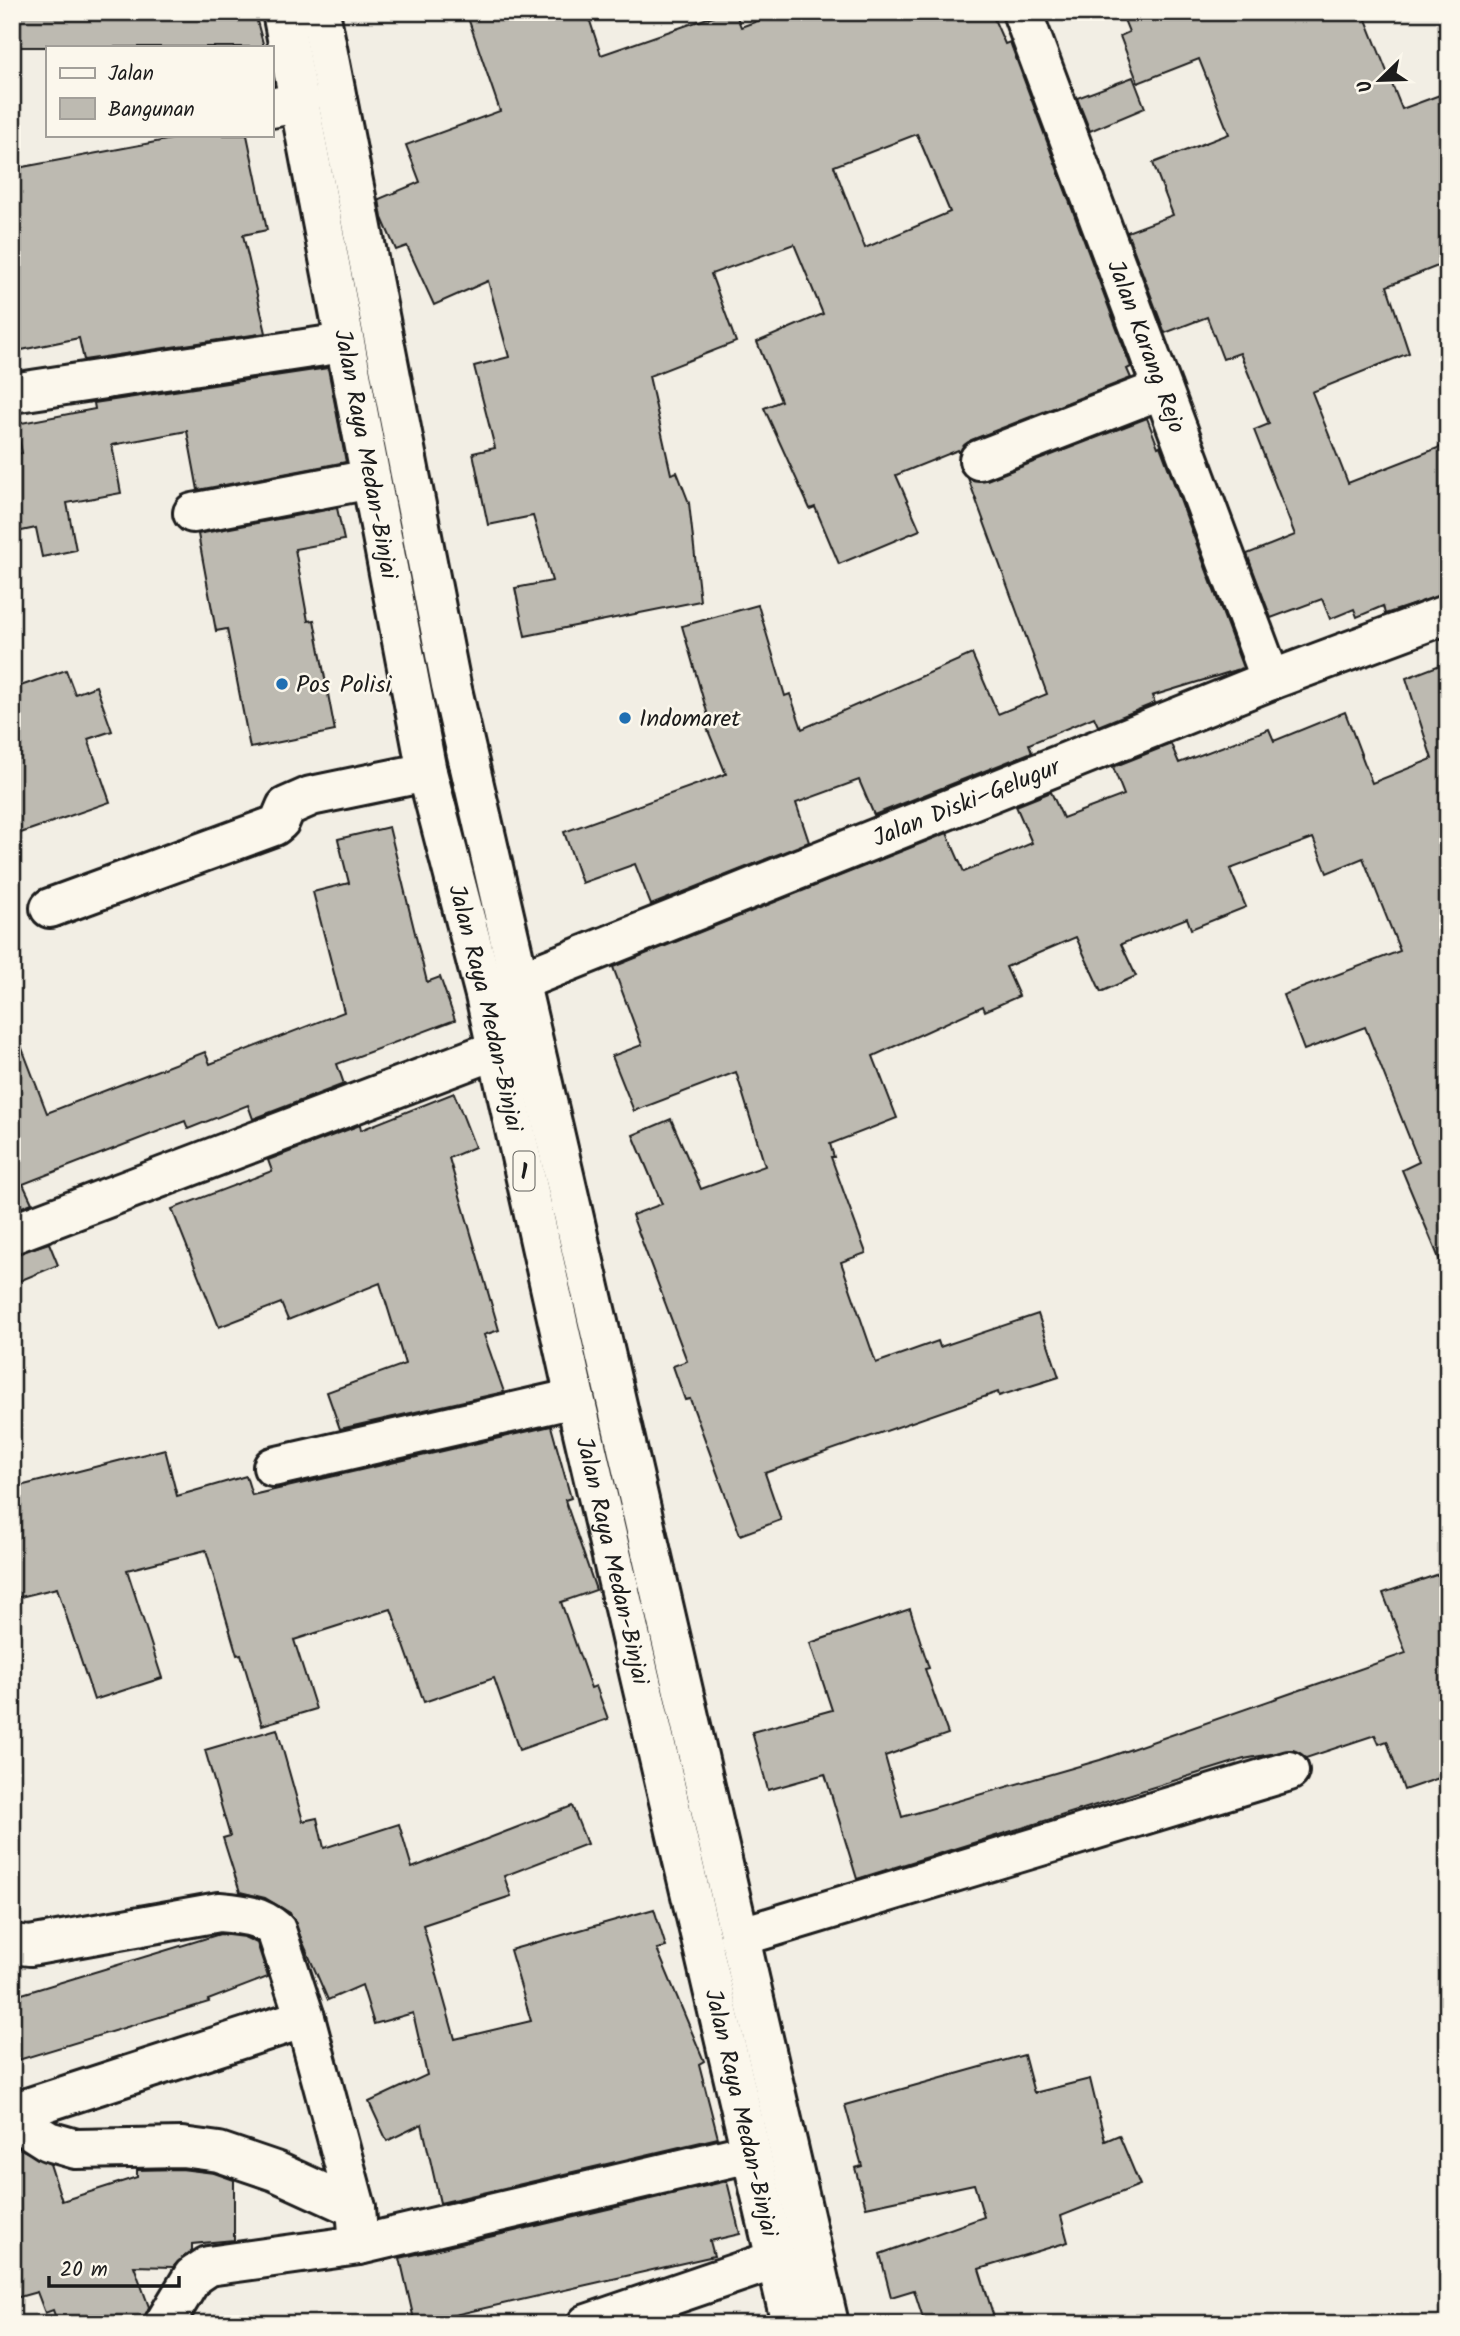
<svg xmlns="http://www.w3.org/2000/svg" width="1460" height="2336" font-family="Kalam,sans-serif">
  <rect width="100%" height="100%" fill="#f2eee4"/>
  <filter id="ink" filterUnits="userSpaceOnUse"><feTurbulence type="fractalNoise" baseFrequency=".0143" numOctaves="2"/><feDisplacementMap in="SourceGraphic" scale="14" xChannelSelector="R" yChannelSelector="G"/><feConvolveMatrix kernelMatrix="1 2 1 2 8 2 1 2 1" color-interpolation-filters="sRGB"/></filter>
  <g filter="url(#ink)">
    <g fill="#bdbab1" stroke="#1c1c1c" stroke-width="2" fill-rule="evenodd">
      <polygon points="12,12 255,14 264,47 12,47"/>
      <path d="M466,12H587L601,55L725,12H735L741,27L782,12H991L1005,44L1010,42L1131,367L1127,369L1131,378L971,440L959,453L958,450L896,475L920,530L839,564L815,507L810,509L764,408L781,401L757,342L823,314L794,244L711,274L736,342L649,376L671,474L677,472L689,503L700,601L525,636L515,588L552,581L533,516L488,525L473,453L495,448L474,366L509,357L488,281L434,305L407,246L396,250L382,218L379,199L420,182L406,145L500,111ZM917,134L950,212L865,248L834,166Z"/>
      <polygon points="1121,12 1363,12 1402,109 1448,92 1448,262 1387,286 1409,353 1312,392 1348,483 1448,444 1448,593 1385,614 1383,606 1357,617 1354,609 1330,619 1322,599 1271,618 1247,554 1295,535 1254,430 1269,424 1240,353 1223,359 1207,317 1165,333 1127,232 1173,215 1153,163 1229,134 1199,59 1138,83 1120,36 1129,32"/>
      <polygon points="1133,77 1145,108 1090,131 1077,98"/>
      <polygon points="193,135 247,135 267,230 243,235 266,333 84,360 79,338 12,352 12,169"/>
      <polygon points="328,368 346,462 198,490 187,431 112,445 121,493 67,503 76,550 42,557 36,528 12,533 12,455 22,453 16,424 95,409 94,403"/>
      <polygon points="1147,418 1158,447 1160,446 1243,668 1152,696 1155,703 1098,726 1094,717 1029,744 1032,752 874,815 859,780 796,803 809,842 651,905 635,864 582,883 564,832 726,774 707,728 711,726 682,626 758,605 785,696 790,694 802,729 972,654 998,714 1047,694 968,478 987,480"/>
      <polygon points="337,508 344,540 295,549 308,621 314,620 335,731 250,748 227,629 216,631 198,534"/>
      <polygon points="1448,662 1448,1280 1402,1170 1419,1162 1365,1027 1304,1050 1283,995 1400,951 1363,858 1327,873 1313,838 1230,869 1246,907 1191,929 1187,918 1121,944 1136,976 1101,992 1076,937 1006,967 1019,996 985,1011 983,1006 873,1056 897,1118 830,1144 834,1157 831,1157 866,1253 841,1262 876,1363 938,1341 940,1347 1038,1314 1059,1377 999,1396 998,1392 765,1473 781,1520 740,1535 690,1399 685,1400 673,1366 687,1361 632,1215 662,1204 633,1135 671,1119 701,1189 765,1166 736,1072 634,1111 612,1056 642,1045 613,967 947,833 964,872 1032,843 1016,806 1051,792 1063,818 1124,795 1113,767 1171,744 1179,763 1269,729 1274,741 1345,712 1372,783 1432,759 1406,678"/>
      <polygon points="66,670 75,694 96,686 112,731 88,739 110,802 12,836 12,689"/>
      <polygon points="389,827 427,982 440,977 455,1020 337,1064 344,1084 253,1119 248,1105 188,1129 185,1121 23,1184 32,1203 12,1211 12,1031 15,1030 47,1113 205,1052 210,1064 344,1012 313,892 349,883 338,839"/>
      <polygon points="454,1093 475,1147 449,1158 499,1330 484,1335 504,1392 340,1429 327,1392 405,1364 380,1283 288,1320 281,1303 219,1327 172,1209 272,1171 268,1160 360,1125 361,1130"/>
      <polygon points="49,1243 58,1265 12,1284 12,1255"/>
      <polygon points="551,1426 571,1498 565,1500 596,1590 561,1602 591,1688 596,1686 608,1719 519,1750 494,1678 424,1702 391,1609 294,1640 316,1709 262,1725 241,1654 237,1655 206,1550 127,1570 162,1678 94,1700 57,1588 12,1599 12,1488 165,1449 177,1496 246,1476 252,1495"/>
      <polygon points="1448,1571 1448,1775 1404,1790 1387,1741 1379,1744 1375,1735 1306,1758 1293,1750 1244,1759 857,1879 825,1774 768,1790 752,1732 832,1710 810,1643 910,1609 929,1668 925,1669 948,1734 885,1756 902,1817 1100,1760 1406,1653 1383,1593"/>
      <polygon points="277,1729 303,1821 317,1818 324,1848 399,1824 412,1868 572,1806 587,1844 504,1876 511,1896 423,1925 455,2039 531,2021 510,1950 654,1909 666,1947 657,1949 704,2061 699,2064 718,2138 440,2203 422,2124 387,2141 369,2102 427,2075 413,2013 374,2024 362,1985 328,2000 290,1913 265,1898 240,1892 223,1838 230,1836 205,1750"/>
      <polygon points="220,1934 244,1937 257,1943 268,1977 208,2000 209,2002 12,2062 12,1997"/>
      <polygon points="1024,2055 1034,2093 1090,2079 1105,2141 1119,2135 1140,2185 1061,2216 1068,2242 979,2269 996,2324 925,2324 914,2290 891,2297 880,2254 984,2217 974,2184 866,2207 855,2168 862,2166 845,2105"/>
      <polygon points="19,2148 50,2164 62,2201 137,2177 137,2170 181,2169 214,2173 234,2180 234,2240 192,2244 192,2250 173,2267 134,2266 149,2307 142,2324 58,2324 53,2310 45,2313 37,2292 12,2299 12,2151"/>
      <polygon points="727,2181 740,2234 710,2241 714,2256 415,2324 400,2258"/>
    </g>
    <g fill="none" stroke-linecap="round" stroke-linejoin="round">
      <g stroke="#1c1c1c" stroke-width="44">
        <g id="minor">
          <path id="s1" d="M1022,12L1271,680"/>
          <polyline points="271,108 301,102"/>
          <polyline points="12,393 344,343"/>
          <polyline points="979,460 1162,389"/>
          <polyline points="193,513 371,479"/>
          <polyline points="50,908 274,826 280,821 286,807 311,796 427,772"/>
          <polyline points="12,1234 496,1050 531,1043"/>
          <polyline points="273,1467 575,1398"/>
          <polyline points="739,1937 1289,1771"/>
          <path d="M12,1944L30,1946L219,1912C241,1914 259,1915 276,1930L305,2018L356,2208L359,2245L750,2153"/>
          <polyline points="12,2113 305,2018"/>
          <polyline points="12,2118 48,2141 76,2149 182,2147 219,2152 275,2171 356,2208"/>
          <polyline points="164,2324 193,2276 208,2266 359,2245"/>
          <polyline points="587,2324 775,2260"/>
        </g>
      </g>
      <g stroke="#1c1c1c" stroke-width="44">
        <g id="major">
          <path id="s2" d="M490,993L1271,680L1448,614"/>
        </g>
      </g>
      <g stroke="#1c1c1c" stroke-width="44">
        <g id="highway">
          <path id="s3" d="M282,12L427,772L485,995L575,1398L791,2324"/>
          <polyline points="320,12 451,685 829,2324"/>
        </g>
      </g>
      <use href="#minor" stroke="#fbf7ec" stroke-width="38"/>
      <use href="#major" stroke="#fbf7ec" stroke-width="38"/>
      <use href="#highway" stroke="#fbf7ec" stroke-width="38"/>
    </g>
  </g>
  <g fill="#1f6fb2" stroke="#fbf7ec" stroke-width="2.5">
    <circle cx="282" cy="684" r="7"/>
    <circle cx="625" cy="718" r="7"/>
  </g>
  <g text-anchor="middle" stroke-width="5" stroke-linejoin="round" paint-order="stroke">
    <rect fill="#fbf7ec" stroke="#5f5e5a" stroke-width="2" x="513.5" y="1151.5" width="21" height="39" rx="5"/>
    <g font-size="23" font-weight="bold" fill="#1c1c1c">
      <text x="524" y="1179">1</text>
    </g>
    <g font-size="24" fill="#1c1c1c" stroke="#fbf7ec">
      <text dy="8" stroke="none"><textPath href="#s1" startOffset="357">Jalan Karang Rejo</textPath></text>
      <text dy="8" stroke="none"><textPath href="#s3" startOffset="450">Jalan Raya Medan-Binjai</textPath></text>
      <text dy="8" stroke="none"><textPath href="#s2" startOffset="513">Jalan Diski–Gelugur</textPath></text>
      <text dy="8" stroke="none"><textPath href="#s3" startOffset="1017">Jalan Raya Medan-Binjai</textPath></text>
      <text dy="8" stroke="none"><textPath href="#s3" startOffset="1584">Jalan Raya Medan-Binjai</textPath></text>
      <text dy="8" stroke="none"><textPath href="#s3" startOffset="2151">Jalan Raya Medan-Binjai</textPath></text>
    </g>
    <g font-size="24" fill="#1c1c1c" stroke="#fbf7ec" text-anchor="start">
      <text x="296" y="692">Pos Polisi</text>
      <text x="639" y="726">Indomaret</text>
    </g>
  </g>
  <rect width="1460" height="2336" fill="none" stroke="#fbf7ec" stroke-width="42"/>
  <rect x="21" y="21" width="1418" height="2294" fill="none" stroke="#1c1c1c" stroke-width="2.5" filter="url(#ink)"/>
  <rect x="46" y="46" width="228" height="91" fill="#fbf7ec" stroke="#a29f99" stroke-width="2"/>
  <rect x="60" y="68" width="35" height="10" fill="#fbf7ec" stroke="#a29f99" stroke-width="2"/>
  <text x="108" y="80" font-size="21" fill="#1c1c1c">Jalan</text>
  <rect x="60" y="98" width="35" height="21" fill="#bdbab1" stroke="#a29f99" stroke-width="2"/>
  <text x="108" y="116" font-size="21" fill="#1c1c1c">Bangunan</text>
  <g transform="translate(1380 80) rotate(247)" stroke="#fbf7ec" stroke-width="5" paint-order="stroke">
  <path d="M0-5L12 26L0 18L-12 26Z" fill="#1c1c1c"/>
  <text y="-10" font-size="19" font-weight="bold" text-anchor="middle" fill="#1c1c1c">U</text>
  </g>
  <path d="M49 2276v10h130v-10" fill="none" stroke="#1c1c1c" stroke-width="3.5"/>
  <text x="60" y="2276" font-size="21" fill="#1c1c1c" stroke="#fbf7ec" stroke-width="5" paint-order="stroke">20 m</text>
</svg>
